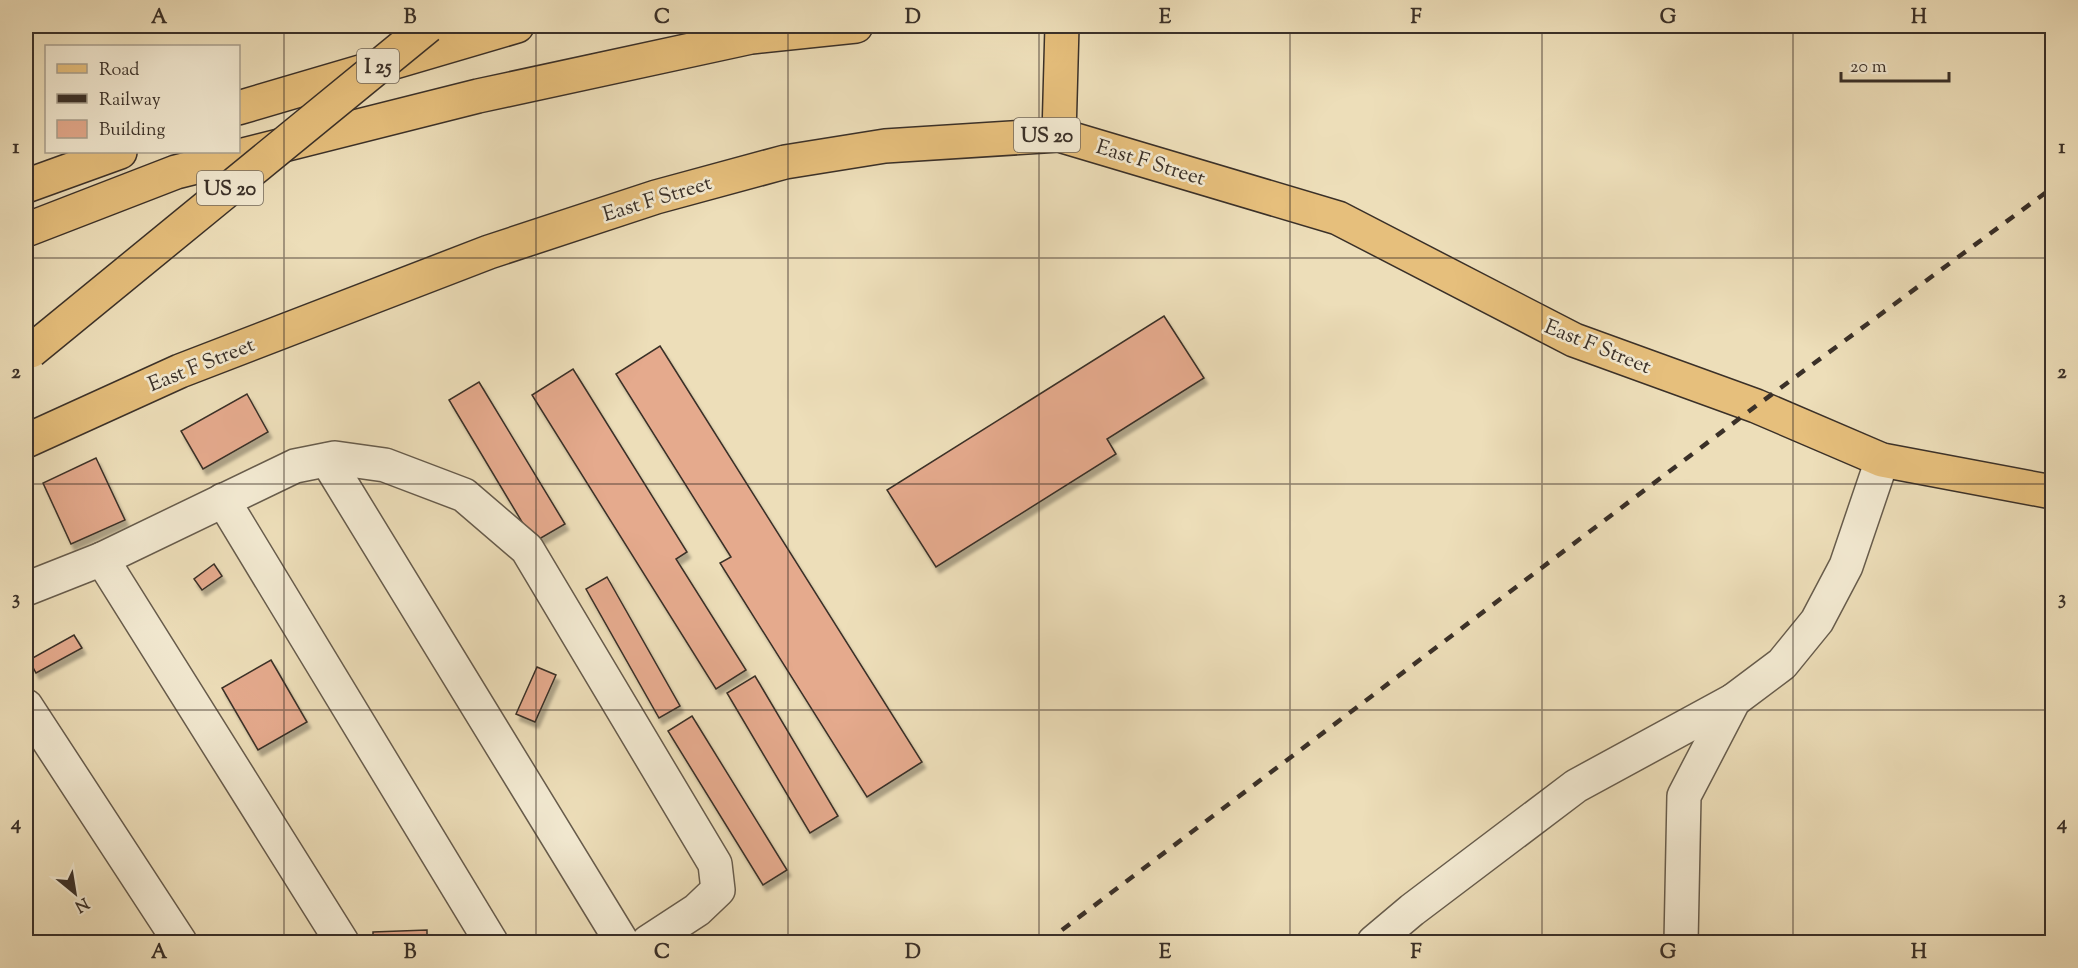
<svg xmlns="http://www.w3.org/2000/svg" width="2078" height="968" font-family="'Sorts Mill Goudy',serif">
  <defs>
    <filter id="shadow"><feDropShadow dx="3.5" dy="6" stdDeviation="1.5" flood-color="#0004"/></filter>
  </defs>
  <rect width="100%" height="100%" fill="#eddeb9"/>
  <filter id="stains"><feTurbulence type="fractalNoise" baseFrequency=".00333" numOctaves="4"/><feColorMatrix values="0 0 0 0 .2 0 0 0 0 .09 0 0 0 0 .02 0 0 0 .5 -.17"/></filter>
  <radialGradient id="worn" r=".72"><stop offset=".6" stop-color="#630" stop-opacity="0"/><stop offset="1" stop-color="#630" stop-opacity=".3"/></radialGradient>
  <g fill="#e5aa8d" stroke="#3a3028" stroke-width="1.5" filter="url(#shadow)">
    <polygon points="1164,316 1204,378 1107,439 1116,454 936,567 887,490"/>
    <polygon points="660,346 922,762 867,797 720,563 731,557 616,374"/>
    <polygon points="573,369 687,552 676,559 746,670 716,689 532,395"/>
    <polygon points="479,382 565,524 534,542 449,400"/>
    <polygon points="247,394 268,432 203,469 181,431"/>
    <polygon points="96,458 125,520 71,544 43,483"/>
    <polygon points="214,564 222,576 202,590 194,579"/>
    <polygon points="607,577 680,706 659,718 586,589"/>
    <polygon points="74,635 82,648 36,673 29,660"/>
    <polygon points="271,660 307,722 258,750 222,688"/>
    <polygon points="537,667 556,675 535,722 516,714"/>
    <polygon points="755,676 838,816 810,833 727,693"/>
    <polygon points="692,716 787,870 763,885 668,731"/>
    <polygon points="427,930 427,942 373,942 373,932"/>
  </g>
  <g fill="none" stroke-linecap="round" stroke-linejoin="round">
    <g stroke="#675c4c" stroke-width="36">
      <g id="minor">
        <polyline points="327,460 622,942"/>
        <polyline points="223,500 491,942"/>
        <polyline points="102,559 295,466 335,458 385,465 464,495 527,549 715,864 718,890 697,910 648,942"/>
        <polyline points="26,589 102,559 342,942"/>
        <polyline points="26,706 180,942"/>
        <polyline points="1374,942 1412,910 1576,786 1734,700"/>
        <polyline points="1681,942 1684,796 1734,700 1782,664 1817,621 1846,566 1882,460"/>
      </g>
    </g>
    <g stroke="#3a3028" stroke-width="36">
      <g id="major">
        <polyline points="1059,135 1062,26"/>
        <polyline points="26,441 180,371 489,252 656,197 785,162 885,146 1059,135 1338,218 1574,340 1756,406 1882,460 2052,492"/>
      </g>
    </g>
    <g stroke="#3a3028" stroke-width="36">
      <g id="highway">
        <polyline points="238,108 517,26"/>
        <polyline points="26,186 120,152"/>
        <polyline points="26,230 176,172 478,96 751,37 856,26"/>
      </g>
    </g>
    <use href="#minor" stroke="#f3ead2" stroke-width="33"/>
    <use href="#major" stroke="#e6bf7c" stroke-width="33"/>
    <use href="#highway" stroke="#e6bf7c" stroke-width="33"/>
    <polyline stroke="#3a3028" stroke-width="4.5" stroke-dasharray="10 10" stroke-linecap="butt" points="1046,942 1756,406 2052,188"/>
    <g stroke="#3a3028" stroke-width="36" stroke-linecap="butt">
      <polyline id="major-bridge" points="31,351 428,26"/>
    </g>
    <use href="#major-bridge" stroke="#e6bf7c" stroke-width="33"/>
  </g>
  <path fill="none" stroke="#3a3028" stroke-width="1.5" stroke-opacity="0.55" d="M284,26V942M536,26V942M788,26V942M1039,26V942M1290,26V942M1542,26V942M1793,26V942M26,258H2052M26,484H2052M26,710H2052"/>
  <g text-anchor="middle" stroke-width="5" stroke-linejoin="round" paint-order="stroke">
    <g fill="#f3ead2" stroke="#72685b" stroke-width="1.5">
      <rect x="357" y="49" width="42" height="34" rx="4.5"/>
      <rect x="1014" y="118" width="66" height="34" rx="4.5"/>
      <rect x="197" y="171" width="66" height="34" rx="4.5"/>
    </g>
    <g font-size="20" font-weight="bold" fill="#3a3028">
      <text x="378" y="73">I 25</text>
      <text x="1047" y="142">US 20</text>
      <text x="230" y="195">US 20</text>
    </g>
    <g font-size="21" fill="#3a3028" stroke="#f3ead2">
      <text transform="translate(1151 162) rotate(17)" y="7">East F Street</text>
      <text transform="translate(657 198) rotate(-17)" y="7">East F Street</text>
      <text transform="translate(1598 346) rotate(22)" y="7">East F Street</text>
      <text transform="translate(201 364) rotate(-22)" y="7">East F Street</text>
    </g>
  </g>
  <rect width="2078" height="968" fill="none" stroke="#eddeb9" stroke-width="66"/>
  <rect x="45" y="45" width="195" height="108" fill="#f3ead2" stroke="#a9a08e" stroke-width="1.5"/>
  <rect x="57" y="64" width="30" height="9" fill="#e6bf7c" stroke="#a9a08e" stroke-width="1.5"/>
  <text x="99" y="75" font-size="18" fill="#3a3028">Road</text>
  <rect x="57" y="94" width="30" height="9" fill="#3a3028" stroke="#a9a08e" stroke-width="1.5"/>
  <text x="99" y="105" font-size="18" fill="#3a3028">Railway</text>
  <rect x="57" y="120" width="30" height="18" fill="#e5aa8d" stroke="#a9a08e" stroke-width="1.5"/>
  <text x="99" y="135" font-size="18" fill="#3a3028">Building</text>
  <g transform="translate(75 893) rotate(150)" stroke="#f3ead2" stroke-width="4.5" paint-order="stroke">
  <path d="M0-4.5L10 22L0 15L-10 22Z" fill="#3a3028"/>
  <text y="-9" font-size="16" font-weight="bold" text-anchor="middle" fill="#3a3028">N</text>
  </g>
  <path d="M1841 72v9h108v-9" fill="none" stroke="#3a3028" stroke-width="3"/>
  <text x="1850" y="72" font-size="18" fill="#3a3028" stroke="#f3ead2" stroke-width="4.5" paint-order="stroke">20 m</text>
  <rect x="33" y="33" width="2012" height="902" fill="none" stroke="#3a3028" stroke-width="2"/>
  <g font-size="20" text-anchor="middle" font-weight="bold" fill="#3a3028">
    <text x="159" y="23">A</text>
    <text x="410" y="23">B</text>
    <text x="662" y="23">C</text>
    <text x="913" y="23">D</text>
    <text x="1165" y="23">E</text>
    <text x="1416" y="23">F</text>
    <text x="1668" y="23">G</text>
    <text x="1919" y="23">H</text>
    <text x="16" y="153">1</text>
    <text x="2062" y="153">1</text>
    <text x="16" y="378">2</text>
    <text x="2062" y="378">2</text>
    <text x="16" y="604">3</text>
    <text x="2062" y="604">3</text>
    <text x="16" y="829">4</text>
    <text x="2062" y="829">4</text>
    <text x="159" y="958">A</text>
    <text x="410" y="958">B</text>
    <text x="662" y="958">C</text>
    <text x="913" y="958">D</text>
    <text x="1165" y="958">E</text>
    <text x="1416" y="958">F</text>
    <text x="1668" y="958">G</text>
    <text x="1919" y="958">H</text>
  </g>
  <rect width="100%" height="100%" filter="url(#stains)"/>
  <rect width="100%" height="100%" fill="url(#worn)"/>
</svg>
